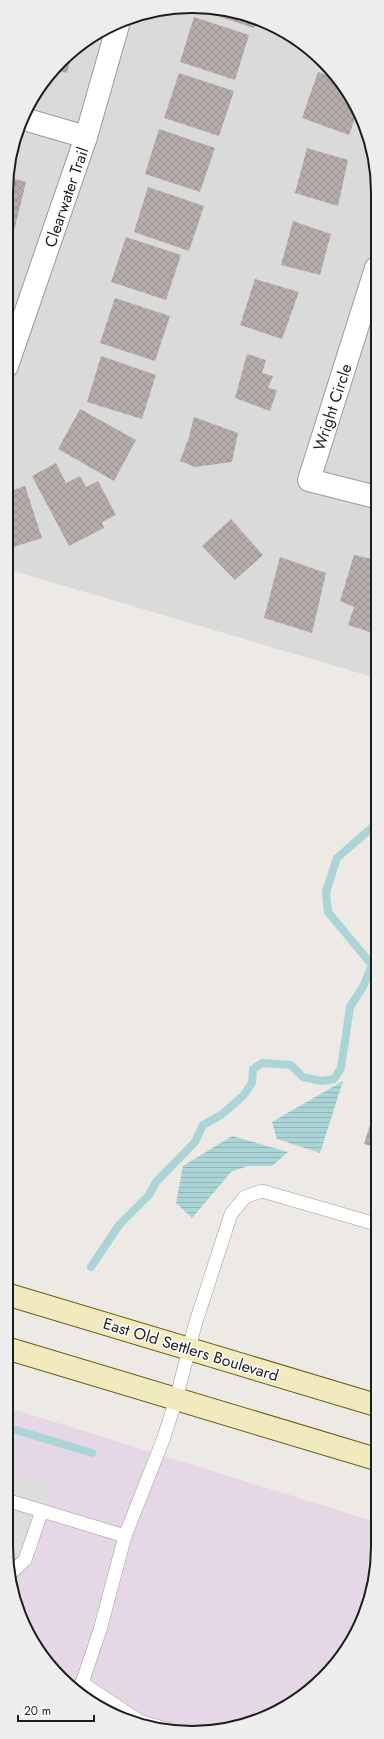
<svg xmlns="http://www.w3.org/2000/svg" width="384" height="1739" font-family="Jost,sans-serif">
  <defs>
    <pattern id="water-rules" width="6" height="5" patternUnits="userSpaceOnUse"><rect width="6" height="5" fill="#aad4d6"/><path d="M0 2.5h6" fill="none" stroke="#92b6b7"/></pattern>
    <pattern id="building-cross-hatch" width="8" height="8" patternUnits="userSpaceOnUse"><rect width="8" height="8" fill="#b6adab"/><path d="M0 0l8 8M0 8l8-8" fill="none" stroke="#9c9493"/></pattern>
  </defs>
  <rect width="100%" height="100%" fill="#ede9e5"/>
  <polygon fill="#dbdadb" points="217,8 274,25 324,61 359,110 376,168 376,678 7,569 8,168 31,99 79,44 144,12"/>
  <polygon fill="#e5d7e5" points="6,1407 376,1522 376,1572 353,1640 305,1694 240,1727 180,1733 110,1714 52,1670 20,1618 6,1547"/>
  <polygon fill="#ddd" points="6,1470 50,1483 16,1598 6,1547"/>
  <g fill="url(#water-rules)">
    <polygon points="343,1081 320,1153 277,1139 272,1122"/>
    <polygon points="232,1136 288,1152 272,1166 248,1166 231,1172 192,1218 176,1203 183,1166"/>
  </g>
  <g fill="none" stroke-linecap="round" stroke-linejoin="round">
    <g stroke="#aad4d6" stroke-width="8">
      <polyline points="91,1267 119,1225 149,1195 156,1182 195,1142 203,1125 221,1115 243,1096 252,1083 253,1069 262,1063 291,1065 303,1077 321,1081 334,1079 341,1068 350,1007 364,985 372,965 328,912 326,892 337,858 376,824"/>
      <polyline points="6,1427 92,1453"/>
    </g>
  </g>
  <g fill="url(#building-cross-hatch)">
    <polygon points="217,8 257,20 254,28 199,10 200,9"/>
    <polygon points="194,17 249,35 235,80 180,62"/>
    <polygon points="72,53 67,73 56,70 65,60"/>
    <polygon points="318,72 337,79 359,110 361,116 356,115 349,135 302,118"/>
    <polygon points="179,73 234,91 219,136 164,118"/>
    <polygon points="159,129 215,148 200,192 145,174"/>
    <polygon points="307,148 348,160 338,206 295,193"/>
    <polygon points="8,177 26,182 10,247 8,246"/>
    <polygon points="148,187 204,206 189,251 134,232"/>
    <polygon points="293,221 331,234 320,275 281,265"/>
    <polygon points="126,237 181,255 166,300 111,282"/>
    <polygon points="255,279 299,292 282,339 240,325"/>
    <polygon points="115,298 170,316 155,361 100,343"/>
    <polygon points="247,354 266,360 262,373 273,376 268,388 277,390 270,411 235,398"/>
    <polygon points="101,356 156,375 142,419 87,402"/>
    <polygon points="80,409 136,440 114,481 58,449"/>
    <polygon points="194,417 238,433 232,462 195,467 180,461 189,437"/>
    <polygon points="56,463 66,483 80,476 86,487 98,481 116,515 102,522 104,528 69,546 32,476"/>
    <polygon points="25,486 42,538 7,549 7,492"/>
    <polygon points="231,519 263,555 235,580 202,546"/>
    <polygon points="354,555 376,560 376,634 348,625 354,607 340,601"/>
    <polygon points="280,557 326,573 312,633 264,618"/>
    <polygon points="376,1094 376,1147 364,1144 375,1109 372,1108"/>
  </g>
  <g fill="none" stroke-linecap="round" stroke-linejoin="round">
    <g stroke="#9a9a9a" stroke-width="14">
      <g id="service">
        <polyline points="6,1500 125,1536"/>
        <polyline points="11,1573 25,1560 42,1511"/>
        <polyline points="82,1683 139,1721 180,1733"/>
        <polyline points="76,1688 82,1683 100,1630 125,1536 163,1440 176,1400 195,1325 231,1214 245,1197 262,1191 376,1224"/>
      </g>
    </g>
    <g stroke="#9a9a9a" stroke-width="24">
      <g id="minor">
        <polyline points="24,119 86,137"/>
        <polyline points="7,366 86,137 118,25"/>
        <polyline points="376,497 309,480 376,268"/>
      </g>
    </g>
    <g stroke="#675f12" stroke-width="24">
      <g id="secondary">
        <polyline points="6,1294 376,1405"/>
        <polyline points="6,1348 376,1459"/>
      </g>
    </g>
    <use href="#service" stroke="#fff" stroke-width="13"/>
    <use href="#minor" stroke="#fff" stroke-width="22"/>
    <use href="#secondary" stroke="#f1eabe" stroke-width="22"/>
  </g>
  <g text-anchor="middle" stroke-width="3" stroke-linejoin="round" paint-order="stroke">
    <g font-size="16" fill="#1d1d1d" stroke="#fff">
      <text transform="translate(66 197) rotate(-71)" y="6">Clearwater Trail</text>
      <text transform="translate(332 407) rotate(-72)" y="6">Wright Circle</text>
      <text transform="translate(191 1349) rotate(17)" y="6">East Old Settlers Boulevard</text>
    </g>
  </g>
  <path d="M0 0H384V1739H0ZM192 13H192A179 179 0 0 1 371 192V1547A179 179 0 0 1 192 1726H192A179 179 0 0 1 13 1547V192A179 179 0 0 1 192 13Z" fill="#ededed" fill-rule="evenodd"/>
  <path fill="none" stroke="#1d1d1d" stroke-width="2" d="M192 13H192A179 179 0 0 1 371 192V1547A179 179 0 0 1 192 1726H192A179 179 0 0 1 13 1547V192A179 179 0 0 1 192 13Z"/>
  <path d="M18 1715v6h76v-6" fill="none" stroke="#1d1d1d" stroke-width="2"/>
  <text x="24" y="1715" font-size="12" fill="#1d1d1d" stroke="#ffffff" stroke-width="3" paint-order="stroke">20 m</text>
</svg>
